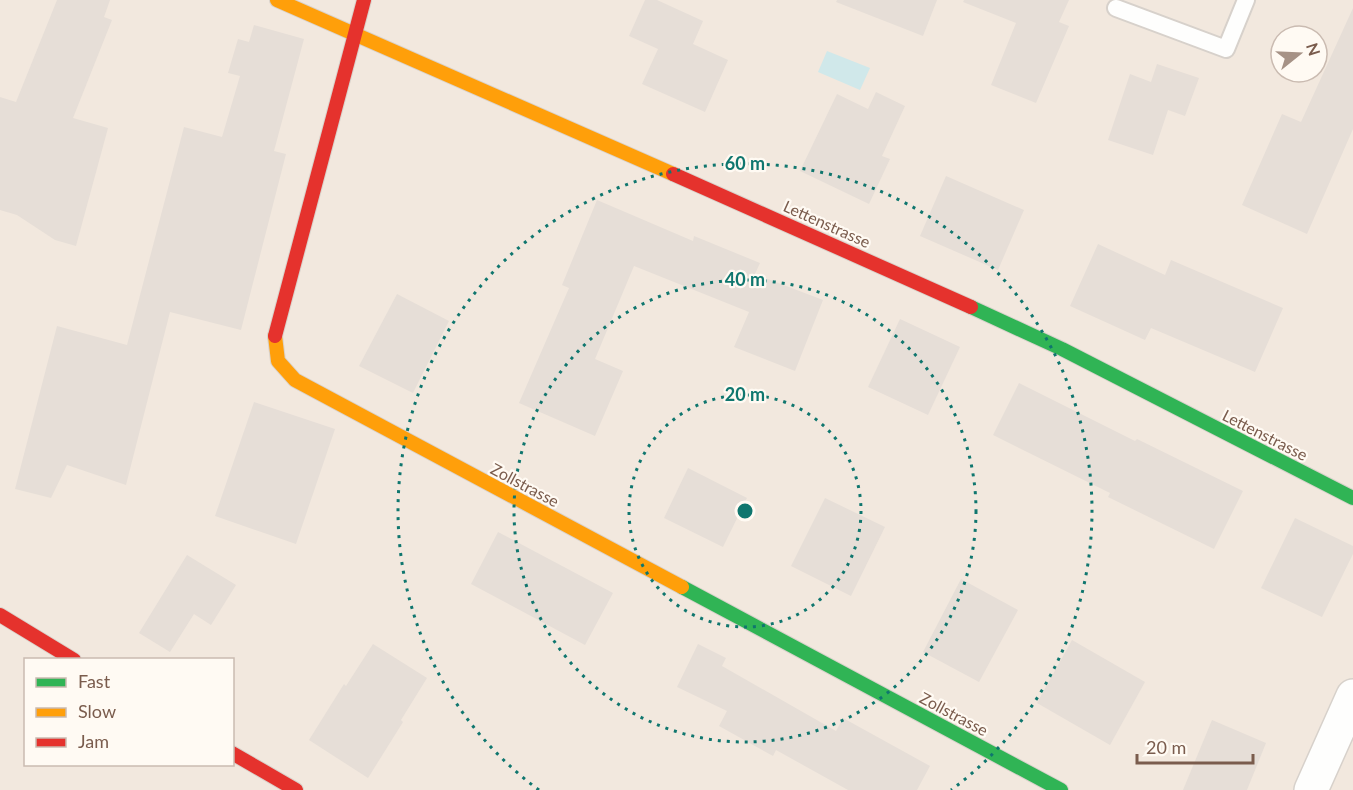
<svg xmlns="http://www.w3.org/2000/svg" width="1353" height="790" font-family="Lato,sans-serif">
  <rect width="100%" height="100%" fill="#f9f5f0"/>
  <path fill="#f2e8de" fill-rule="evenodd" d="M0,0H1353V790H0ZM1281,36H1317V72H1281ZM26,660H232V764H26Z"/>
  <polygon fill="#d0e8ea" points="827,51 870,68 860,90 818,72"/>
  <g fill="#e6ded7">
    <polygon points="57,0 110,0 104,17 112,20 73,118 108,128 76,246 55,240 17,215 0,210 0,97 16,102"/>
    <polygon points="645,0 657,0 703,21 693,44 728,60 705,112 642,84 658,49 629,36"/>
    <polygon points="837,0 937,0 923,36 836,2"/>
    <polygon points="964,0 1069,0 1059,22 1069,26 1036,103 991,85 1016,23 963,2"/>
    <polygon points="1353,8 1353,129 1307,234 1242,205 1282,114 1301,122"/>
    <polygon points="254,25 304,39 274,151 286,154 241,330 170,312 126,485 67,465 51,498 15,489 57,326 127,345 184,127 222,137 240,76 228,73 238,39 249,42"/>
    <polygon points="1157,64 1199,78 1185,116 1168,110 1153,155 1108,140 1130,74 1151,82"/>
    <polygon points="876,92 905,106 882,156 890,159 869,204 800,171 837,94 868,109"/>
    <polygon points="946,176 1024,210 998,270 920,236"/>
    <polygon points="597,200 693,241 694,236 760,263 755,274 823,300 795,371 734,347 749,312 634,266 595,359 623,371 595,436 519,403 569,288 562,285"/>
    <polygon points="1098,244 1165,275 1171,260 1283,308 1255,372 1151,328 1145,340 1070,306"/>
    <polygon points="397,294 449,321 413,393 359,366"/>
    <polygon points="900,319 960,347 928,415 868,387"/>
    <polygon points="1019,383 1135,441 1137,439 1243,491 1214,549 1108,497 1110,493 993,435"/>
    <polygon points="254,402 335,429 296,544 215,516"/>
    <polygon points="688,468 747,498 723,547 664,518"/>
    <polygon points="825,498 885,527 851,596 791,566"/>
    <polygon points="1295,518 1353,546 1353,554 1322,617 1261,588"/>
    <polygon points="498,532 613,593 585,645 471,584"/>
    <polygon points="187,555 236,585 211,625 194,614 170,652 139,633"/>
    <polygon points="961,579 1018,610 979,682 923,652"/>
    <polygon points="1072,640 1145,682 1110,745 1037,703"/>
    <polygon points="373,644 427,678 401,720 403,722 368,778 309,740 344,684 346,686"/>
    <polygon points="698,644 726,658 722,666 836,731 843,718 930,766 917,790 848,790 776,750 773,756 719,726 727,711 677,687"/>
    <polygon points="1212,720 1266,743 1247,790 1183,790"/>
  </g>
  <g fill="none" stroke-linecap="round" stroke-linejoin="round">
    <g stroke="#d7d1cb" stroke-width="20">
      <polyline id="lane" points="1116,8 1226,49 1246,0"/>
    </g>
    <g stroke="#d7d1cb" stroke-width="36">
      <polyline id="street" points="1311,790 1353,696"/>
    </g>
    <g stroke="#d9d2cb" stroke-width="16">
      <g id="fast">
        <polyline points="971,307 1062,349 1353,498"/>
        <polyline points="682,587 1061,790"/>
      </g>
    </g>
    <g stroke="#d9d2cb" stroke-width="16">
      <g id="slow">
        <polyline points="277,0 673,174"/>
        <polyline points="275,336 278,361 295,380 682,587"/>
      </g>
    </g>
    <g stroke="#d9d2cb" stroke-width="16">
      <g id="jam">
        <polyline points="673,174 971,307"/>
        <polyline points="275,336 364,0"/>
        <polyline points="0,615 74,660"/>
        <polyline points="232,753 296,790"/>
      </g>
    </g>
    <use href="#lane" stroke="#fefefd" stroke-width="16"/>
    <use href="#street" stroke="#fefefd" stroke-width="33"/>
    <use href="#fast" stroke="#30b455" stroke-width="14"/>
    <use href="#slow" stroke="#ff9f0a" stroke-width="14"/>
    <use href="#jam" stroke="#e5322d" stroke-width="14"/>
  </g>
  <g fill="none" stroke="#0f766e" stroke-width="3" stroke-dasharray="3 6">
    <circle cx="745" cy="511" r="116"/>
    <circle cx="745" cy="511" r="231"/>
    <path d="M539 790A347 347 0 1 1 951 790"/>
  </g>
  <g text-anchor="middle" stroke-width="4.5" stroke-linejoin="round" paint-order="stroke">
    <g font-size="16" fill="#7a5c4d" stroke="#fffaf3">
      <text transform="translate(827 224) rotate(24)" y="6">Lettenstrasse</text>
      <text transform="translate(1265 435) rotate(27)" y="6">Lettenstrasse</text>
      <text transform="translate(525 485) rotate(28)" y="6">Zollstrasse</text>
      <text transform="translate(954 714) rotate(28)" y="6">Zollstrasse</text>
    </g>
  </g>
  <circle cx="745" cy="511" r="9" fill="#0f766e" stroke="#fffaf3" stroke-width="3"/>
  <g font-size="18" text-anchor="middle" font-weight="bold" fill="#0f766e" stroke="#fffaf3" stroke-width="4.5" stroke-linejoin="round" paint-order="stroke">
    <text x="745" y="170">60 m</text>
    <text x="745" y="286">40 m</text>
    <text x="745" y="401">20 m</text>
  </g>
  <rect x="24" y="658" width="210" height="108" fill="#fffaf3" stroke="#cabbb1" stroke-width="1.5"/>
  <rect x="36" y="678" width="30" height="9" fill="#30b455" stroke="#cabbb1" stroke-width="1.5"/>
  <text x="78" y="688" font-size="18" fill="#7a5c4d">Fast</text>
  <rect x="36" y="708" width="30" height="9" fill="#ff9f0a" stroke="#cabbb1" stroke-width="1.5"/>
  <text x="78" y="718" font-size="18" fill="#7a5c4d">Slow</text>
  <rect x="36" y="738" width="30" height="9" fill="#e5322d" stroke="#cabbb1" stroke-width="1.5"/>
  <text x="78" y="748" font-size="18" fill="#7a5c4d">Jam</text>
  <g transform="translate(1299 54) rotate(72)"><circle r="28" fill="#fffaf3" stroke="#cabbb1" stroke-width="1.5"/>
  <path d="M0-4.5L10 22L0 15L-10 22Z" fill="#a69286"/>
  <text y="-9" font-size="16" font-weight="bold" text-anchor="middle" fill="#7a5c4d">N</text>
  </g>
  <path d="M1137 754v9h116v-9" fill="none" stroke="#7a5c4d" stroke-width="3"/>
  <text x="1146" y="754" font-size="18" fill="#7a5c4d" stroke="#fffaf3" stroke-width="4.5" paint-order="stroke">20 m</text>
</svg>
